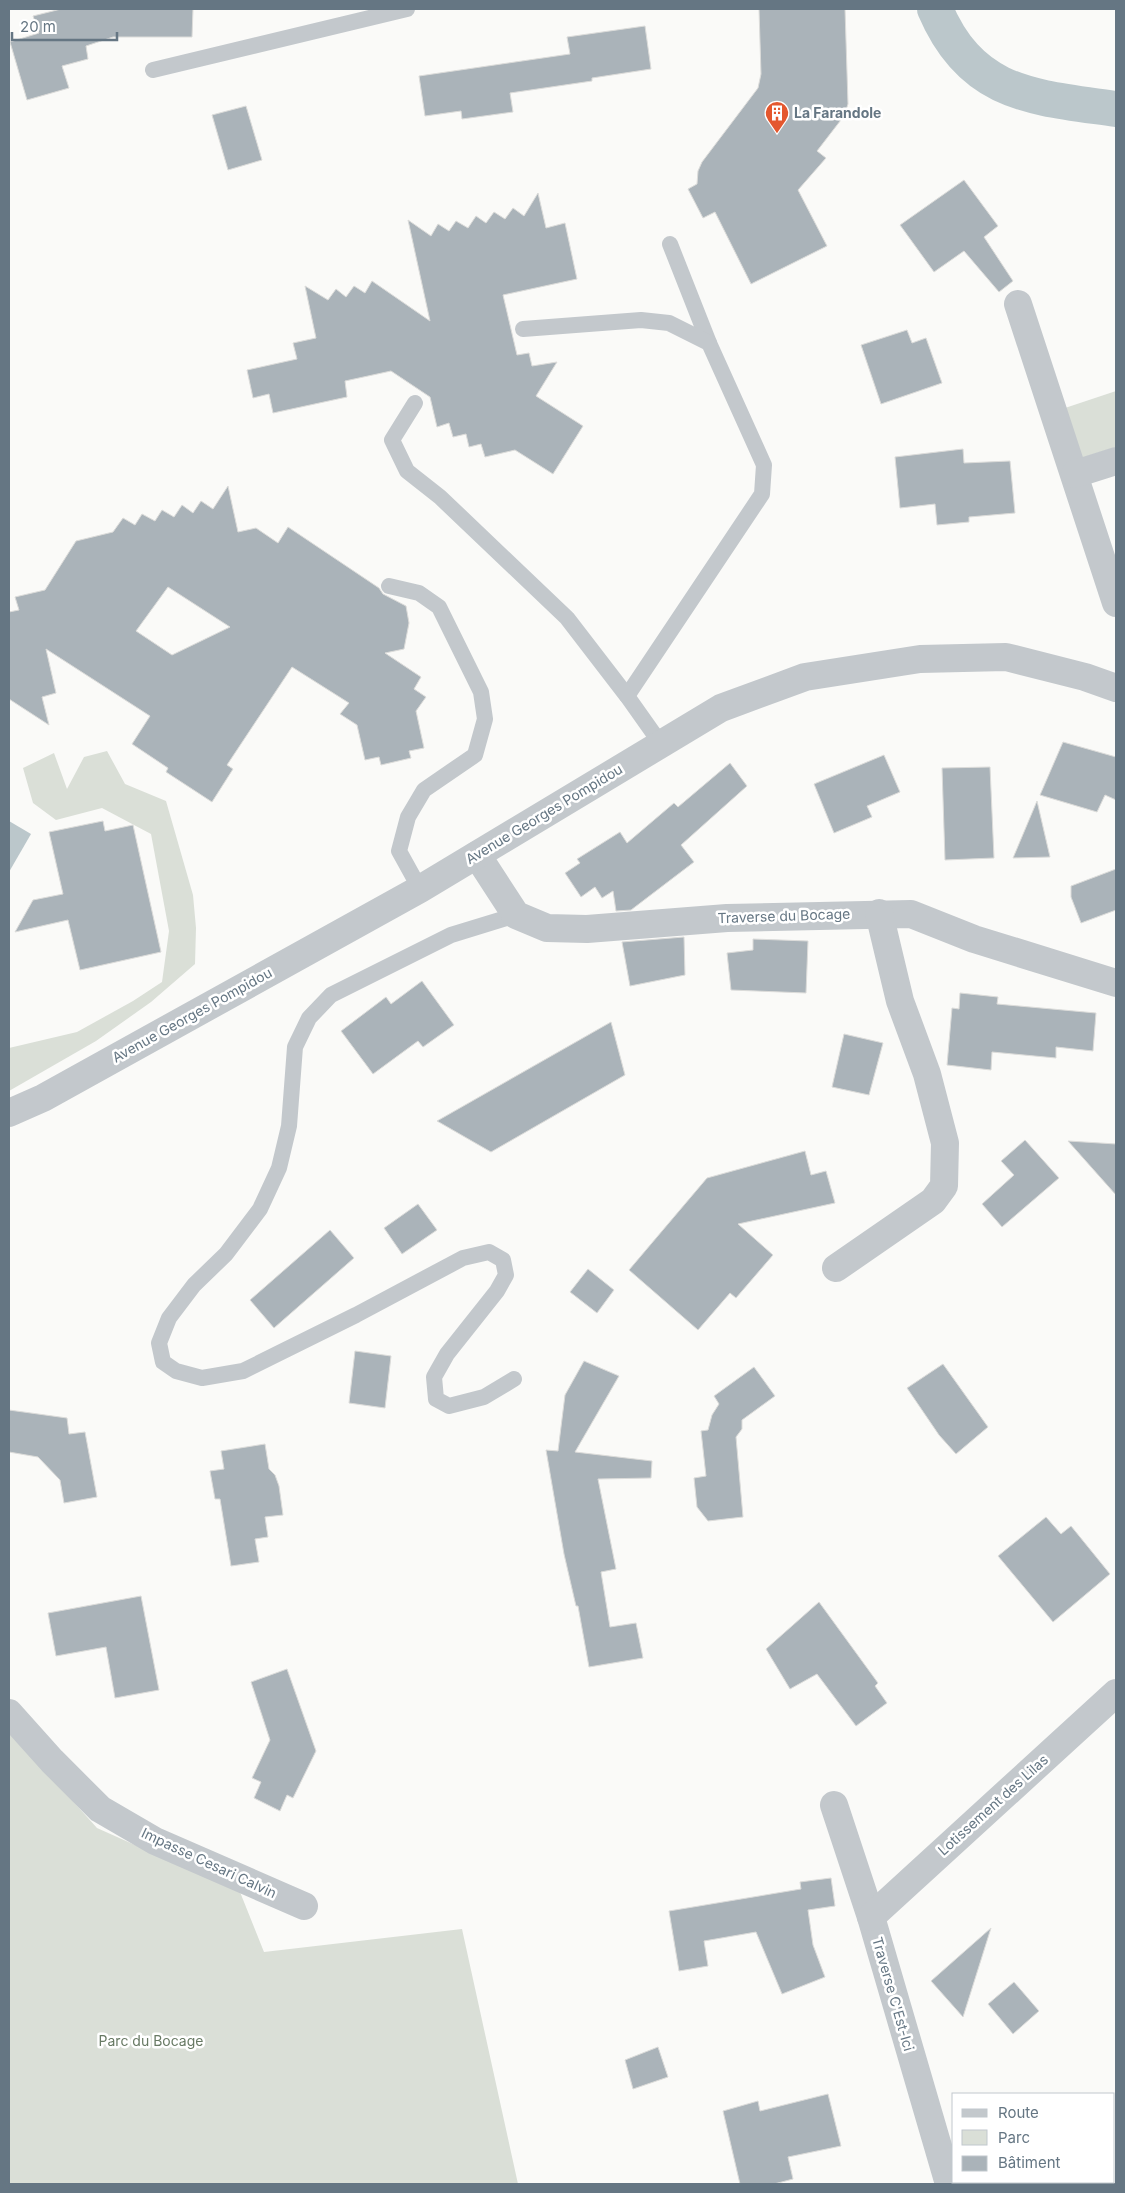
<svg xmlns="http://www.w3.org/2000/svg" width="1125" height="2193" font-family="Inter,sans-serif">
  <rect width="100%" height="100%" fill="#fafaf8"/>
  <g fill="#dadfd7">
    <polygon points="1116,391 1116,447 1078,459 1065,408"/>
    <polygon points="107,751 125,784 166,801 193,895 196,928 195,964 151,1002 96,1041 9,1091 9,1048 77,1032 133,1001 162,982 169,931 151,834 102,808 56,820 33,803 23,768 54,753 67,789 84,757"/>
    <polygon points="9,1730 97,1828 240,1892 264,1952 462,1929 518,2184 9,2184"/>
  </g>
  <polygon fill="#bbc7cb" points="9,821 31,834 9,872"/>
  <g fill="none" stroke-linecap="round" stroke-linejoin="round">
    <path stroke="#bbc7cb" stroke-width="36" d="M935,9C972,96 1033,97 1116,109"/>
  </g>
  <g fill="#aab3b9" stroke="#dcdcda" fill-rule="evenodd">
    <polygon points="61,9 193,9 192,37 113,37 86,46 88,59 62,66 69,88 27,100 10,42 39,33 33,16"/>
    <polygon points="759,9 845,9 848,104 844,116 817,151 826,158 798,190 827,246 751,284 715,212 703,218 688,189 697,184 698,171 702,162 758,88 761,74"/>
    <polygon points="645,26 651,69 592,78 592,81 510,93 513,112 462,119 461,111 425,116 419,76 570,54 567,37"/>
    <polygon points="246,106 262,160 228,170 212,115"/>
    <polygon points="964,180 998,226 984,237 1013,281 999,292 964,251 934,272 900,225"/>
    <polygon points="538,193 546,228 565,223 577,279 503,295 517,355 529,353 532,366 557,362 536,396 583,426 553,474 515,450 485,457 481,444 469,447 466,434 453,437 449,423 437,427 430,397 391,371 345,381 347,397 273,413 269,394 253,398 247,370 297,359 293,343 316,338 305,286 328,300 336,289 346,297 354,286 365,293 372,281 430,321 408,220 431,236 438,224 449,231 456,221 468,228 476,216 486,223 494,212 505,219 513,208 524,216"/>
    <polygon points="907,330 912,343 926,338 942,383 881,404 861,345"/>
    <polygon points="963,449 964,463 1010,461 1015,513 969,517 969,522 937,525 935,504 900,508 895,457"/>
    <path d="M228,486L238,532L256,528L278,543L288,527L379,588L383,594L406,606L409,623L404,649L385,653L421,677L414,689L426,697L416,711L424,748L409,751L411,758L381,765L379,757L365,760L357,725L340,714L349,703L292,667L227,765L233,769L212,802L166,772L168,768L132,744L150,716L46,649L56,693L42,697L49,725L9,699V612L19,610L15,597L45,590L76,541L113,532L123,518L135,525L142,514L155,521L162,510L174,517L182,505L193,513L201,501L213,509ZM168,587L230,627L172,655L136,631Z"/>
    <polygon points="1063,742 1116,757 1116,800 1105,795 1097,812 1040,795"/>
    <polygon points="884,755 900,792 867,806 872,817 834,833 814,784"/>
    <polygon points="730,763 747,786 681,845 694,862 631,910 616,911 613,891 602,898 595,887 581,897 565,873 580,863 577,859 620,832 627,843 674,803 678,807"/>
    <polygon points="990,767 994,858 945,860 942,768"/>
    <polygon points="1037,801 1050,857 1013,858"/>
    <polygon points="103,821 105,831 133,825 161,952 80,970 68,920 15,932 33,900 63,894 49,832"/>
    <polygon points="1116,869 1116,910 1081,923 1071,897 1071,886"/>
    <polygon points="684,937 685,975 630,986 622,942"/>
    <polygon points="753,939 808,941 806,993 731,990 727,953 753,950"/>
    <polygon points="422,981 454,1025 423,1047 418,1041 373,1074 341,1031 386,997 391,1004"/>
    <polygon points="960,993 998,997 997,1004 1096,1013 1093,1051 1056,1047 1056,1058 992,1052 991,1070 947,1065 952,1008 959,1009"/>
    <polygon points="611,1022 625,1075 491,1152 437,1121"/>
    <polygon points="844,1034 883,1043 869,1095 832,1087"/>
    <polygon points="1025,1140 1059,1178 1002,1227 982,1204 1014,1175 1001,1161"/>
    <polygon points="1068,1141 1116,1144 1116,1195"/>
    <polygon points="805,1151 811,1175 826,1171 835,1203 738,1224 773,1255 736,1298 730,1293 698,1330 629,1270 707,1178"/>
    <polygon points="418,1204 437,1230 402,1254 384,1228"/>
    <polygon points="330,1230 354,1258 274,1328 250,1300"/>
    <polygon points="588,1269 614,1290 597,1313 570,1292"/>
    <polygon points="355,1351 391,1356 385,1408 349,1403"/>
    <polygon points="584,1361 619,1376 575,1452 652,1461 651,1478 598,1479 616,1569 601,1572 610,1627 636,1623 643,1658 589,1667 578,1606 576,1606 564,1554 546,1450 558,1451 565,1395"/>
    <polygon points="943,1364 988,1427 956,1454 939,1435 907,1388"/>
    <polygon points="754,1367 775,1396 742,1420 742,1429 736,1437 743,1517 708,1521 697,1507 694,1478 706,1476 701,1431 708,1430 712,1415 719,1404 714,1396"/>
    <polygon points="9,1410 67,1418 69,1434 85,1432 97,1497 64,1503 60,1480 38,1457 9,1452"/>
    <polygon points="265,1444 269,1469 275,1475 279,1486 283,1515 265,1517 268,1537 255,1539 259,1562 231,1566 220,1499 215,1499 210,1471 224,1469 221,1451"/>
    <polygon points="1046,1517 1061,1534 1071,1526 1110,1574 1053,1622 998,1556"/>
    <polygon points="141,1596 159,1690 115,1698 106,1647 56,1656 48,1613"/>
    <polygon points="819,1602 878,1683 875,1686 887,1703 856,1726 817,1674 790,1689 766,1649"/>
    <polygon points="287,1669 316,1751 293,1798 287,1795 280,1811 254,1798 261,1782 252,1778 270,1740 251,1682"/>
    <polygon points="831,1878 835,1906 808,1910 813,1945 825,1977 782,1994 756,1932 704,1941 708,1966 679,1971 669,1911 801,1889 800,1882"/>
    <polygon points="991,1928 963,2017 931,1981"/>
    <polygon points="1014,1982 1039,2011 1013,2034 988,2004"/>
    <polygon points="658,2047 668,2077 633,2089 625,2060"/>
    <polygon points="828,2094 841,2146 788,2157 793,2179 774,2184 740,2184 723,2111 758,2101 760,2111"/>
  </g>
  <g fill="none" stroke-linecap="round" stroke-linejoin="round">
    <g stroke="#c3c8cc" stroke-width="16">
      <polyline points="153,70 407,9"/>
      <polyline points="670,244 709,343"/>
      <polyline points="523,329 641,320 669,323 709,343 764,465 762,494 627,696"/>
      <polyline points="415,403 392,440 407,471 440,497 567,618 627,696 661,744"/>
      <polyline points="389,586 419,593 439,607 481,692 485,719 475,755 424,790 408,817 399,851 420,889"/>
      <polyline points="514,1379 484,1397 449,1406 436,1399 434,1377 447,1354 497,1291 506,1275 503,1260 489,1252 463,1258 356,1315 243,1371 202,1378 176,1371 163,1362 159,1343 169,1318 194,1285 226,1254 260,1209 279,1168 289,1126 295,1047 309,1018 331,995 451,935 516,915"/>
    </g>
    <g stroke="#c3c8cc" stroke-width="28">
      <polyline points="1018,304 1116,603"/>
      <polyline points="1075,474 1116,461"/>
      <polyline points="477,855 516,915 547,928 587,929 727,918 911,914 974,939 1116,983"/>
      <polyline points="9,1113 43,1098 420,889 721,708 805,677 920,659 1006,657 1085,677 1116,688"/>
      <polyline points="836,1268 933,1201 944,1186 945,1143 927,1074 900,1001 879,913"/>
      <polyline points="9,1713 52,1761 100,1809 155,1841 304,1906"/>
      <polyline points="834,1805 871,1917 949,2184"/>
      <polyline points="871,1917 1116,1693"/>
    </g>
  </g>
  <defs>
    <g id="building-pin" transform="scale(1.25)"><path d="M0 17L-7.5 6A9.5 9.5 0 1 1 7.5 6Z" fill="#e4572e" stroke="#fff"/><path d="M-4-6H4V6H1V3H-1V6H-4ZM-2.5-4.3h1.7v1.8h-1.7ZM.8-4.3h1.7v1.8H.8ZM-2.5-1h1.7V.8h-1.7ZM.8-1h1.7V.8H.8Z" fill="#fff"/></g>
  </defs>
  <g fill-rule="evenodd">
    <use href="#building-pin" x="777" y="113"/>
  </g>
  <g text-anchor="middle" stroke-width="5" stroke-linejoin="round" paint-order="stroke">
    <g font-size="14" font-weight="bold" fill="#657683" stroke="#fff" text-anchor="start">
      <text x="794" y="118">La Farandole</text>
    </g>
    <g font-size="14" fill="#657683" stroke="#fff">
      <text transform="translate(544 814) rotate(-31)" y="5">Avenue Georges Pompidou</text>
      <text transform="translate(784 916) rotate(-2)" y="5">Traverse du Bocage</text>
      <text transform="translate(192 1015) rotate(-29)" y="5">Avenue Georges Pompidou</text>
      <text transform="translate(993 1805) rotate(-42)" y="5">Lotissement des Lilas</text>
      <text transform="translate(209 1863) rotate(25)" y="5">Impasse Cesari Calvin</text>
      <text transform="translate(893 1994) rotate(74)" y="5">Traverse C'Est-Ici</text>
    </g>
    <g font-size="14" fill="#687a64" stroke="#fff">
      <text x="151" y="2046">Parc du Bocage</text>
    </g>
  </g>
  <rect width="1125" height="2193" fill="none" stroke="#657683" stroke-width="20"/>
  <rect x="952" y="2093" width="162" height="90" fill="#ffffff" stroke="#c1c8cd"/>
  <rect x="962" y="2109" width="25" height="8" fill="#c3c8cc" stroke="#c1c8cd"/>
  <text x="998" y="2118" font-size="15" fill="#657683">Route</text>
  <rect x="962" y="2130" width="25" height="15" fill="#dadfd7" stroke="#c1c8cd"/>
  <text x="998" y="2143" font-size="15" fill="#657683">Parc</text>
  <rect x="962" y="2156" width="25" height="15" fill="#aab3b9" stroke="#c1c8cd"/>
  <text x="998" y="2168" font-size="15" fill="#657683">Bâtiment</text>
  <path d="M12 32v8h105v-8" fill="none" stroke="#657683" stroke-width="2.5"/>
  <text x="20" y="32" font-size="15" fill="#657683" stroke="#ffffff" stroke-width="4" paint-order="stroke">20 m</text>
</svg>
